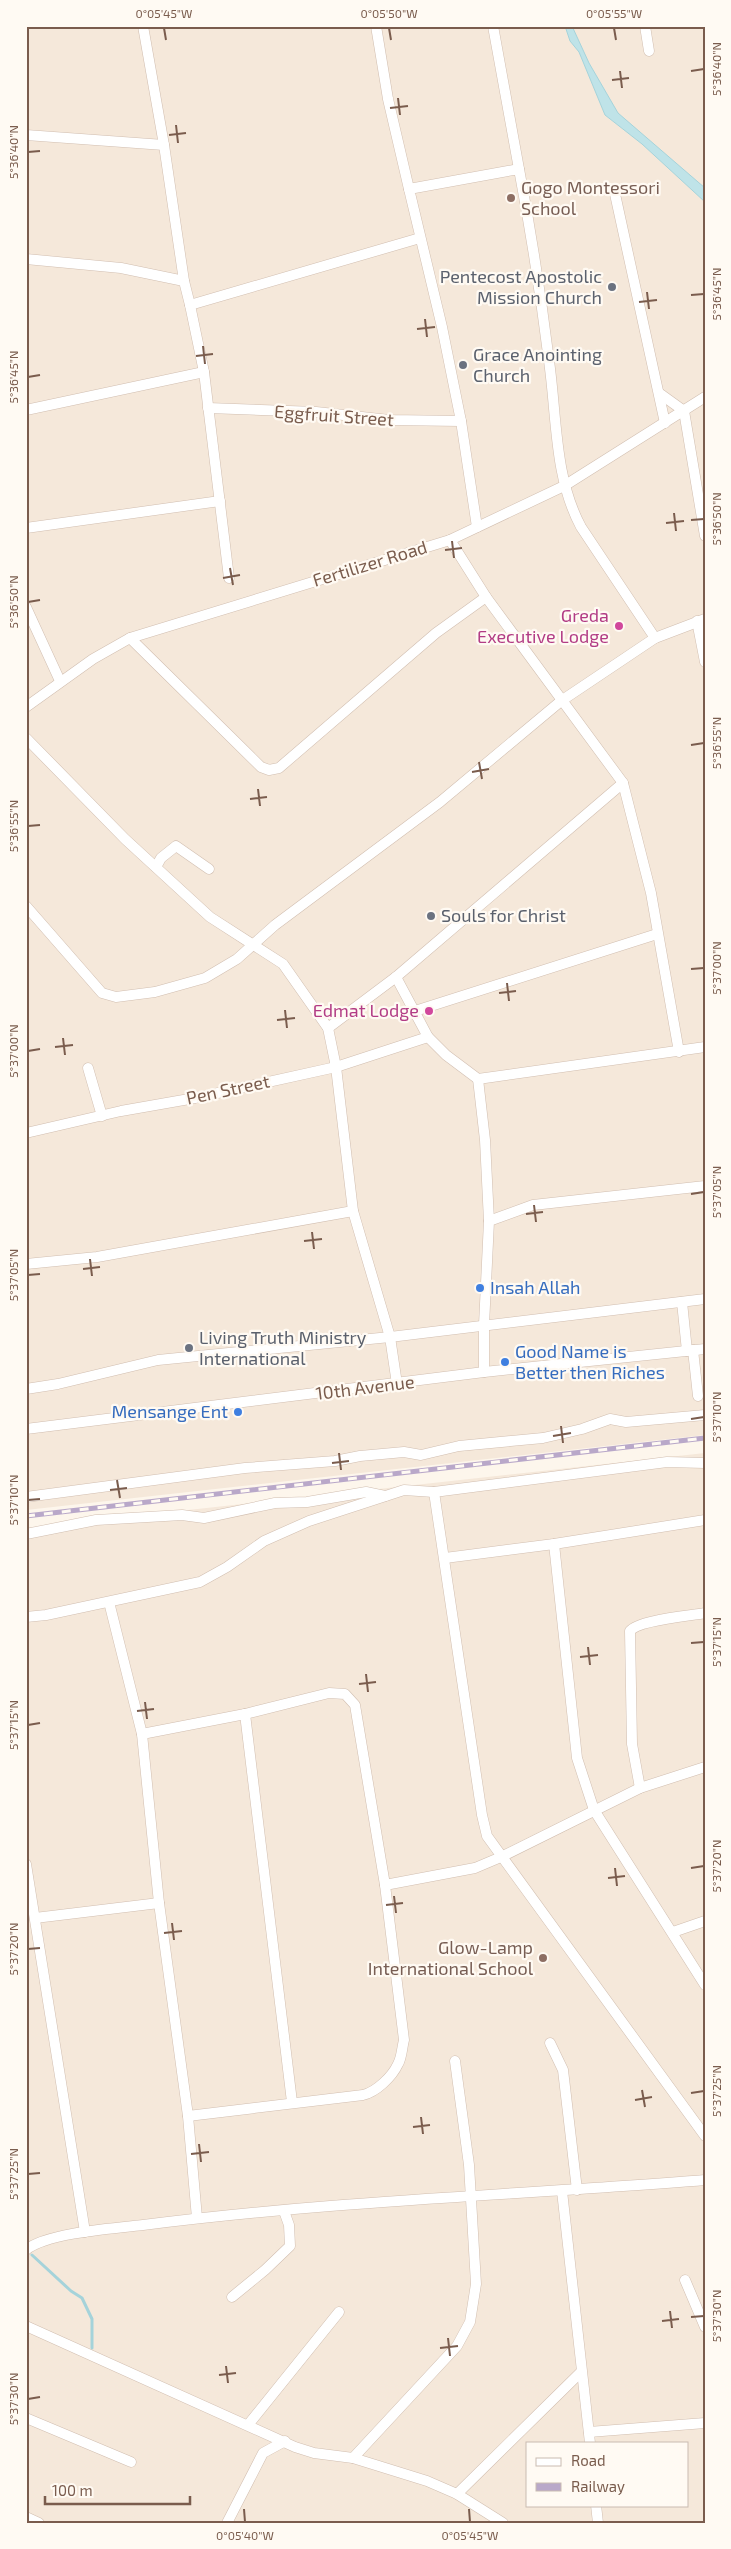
<svg xmlns="http://www.w3.org/2000/svg" width="731" height="2549" font-family="'Exo 2',sans-serif">
  <rect width="100%" height="100%" fill="#fdf6ec"/>
  <g fill="#f5e8da" fill-rule="evenodd">
    <polygon points="26,26 565,26 570,41 579,52 605,115 642,144 705,202 705,1435 26,1510"/>
    <polygon points="572,26 705,26 705,188 618,113 589,63"/>
    <path d="M705,1453V2523H26V1528ZM527,2443H687V2505H527Z"/>
  </g>
  <polygon fill="#bfe3e8" stroke="#a5d3da" points="565,26 572,26 589,63 618,113 705,188 705,202 642,144 605,115 579,52 570,41"/>
  <g fill="none" stroke-linecap="round" stroke-linejoin="round">
    <g stroke="#a5d3da" stroke-width="3">
      <polyline points="26,2236 26,2237"/>
      <polyline points="32,2255 71,2291 82,2298 92,2319 92,2348"/>
    </g>
    <g stroke="#d1beb0" stroke-width="11">
      <g id="minor">
        <polyline points="143,26 164,145"/>
        <polyline points="376,26 388,99 409,189"/>
        <polyline points="493,26 519,169"/>
        <polyline points="645,26 649,51"/>
        <polyline points="26,135 164,145 184,281"/>
        <polyline points="615,194 665,423"/>
        <polyline points="26,259 121,268 184,281 190,305"/>
        <polyline points="659,393 684,411 705,536"/>
        <polyline points="208,408 316,412 389,420 461,421"/>
        <polyline points="26,410 204,372"/>
        <path d="M477,527L461,421L442,327L409,189L519,169C531,232 541,297 549,361C557,417 554,477 581,527L655,638"/>
        <polyline points="26,528 220,501"/>
        <polyline points="450,540 486,597 623,783 651,893 679,1052"/>
        <polyline points="229,578 204,372 190,305 420,238"/>
        <polyline points="26,607 60,681"/>
        <polyline points="697,621 705,662"/>
        <polyline points="130,638 261,767 269,770 279,768 436,633 486,597"/>
        <polyline points="26,707 93,659 130,638 450,540 564,486 705,397"/>
        <polyline points="26,738 125,839 210,917 283,964 328,1028 336,1067 353,1211 390,1337 397,1384"/>
        <polyline points="156,867 161,858 176,846 209,869"/>
        <polyline points="26,906 102,993 116,997 155,992 205,978 237,959 275,925 440,802 561,701 655,638 705,619"/>
        <polyline points="396,977 428,1037 446,1055 478,1079 705,1047"/>
        <polyline points="415,1011 657,934"/>
        <polyline points="328,1028 396,977 623,783"/>
        <polyline points="88,1068 102,1116"/>
        <polyline points="478,1079 485,1140 489,1221"/>
        <polyline points="26,1133 121,1111 195,1098 336,1067 428,1037"/>
        <polyline points="26,1264 97,1257 353,1211"/>
        <polyline points="682,1302 687,1351"/>
        <polyline points="693,1350 698,1396"/>
        <polyline points="484,1372 484,1325 489,1221 533,1205 705,1186"/>
        <polyline points="26,1389 58,1384 158,1360 390,1337 705,1299"/>
        <polyline points="26,1429 484,1372 705,1349"/>
        <polyline points="434,1492 482,1815 487,1836 705,2136"/>
        <polyline points="26,1497 245,1468 335,1461 360,1456 404,1452 421,1455 459,1446 543,1438 582,1429 610,1419 626,1422 705,1415"/>
        <polyline points="26,1534 96,1520 182,1515 204,1518 275,1503 307,1502 366,1492 385,1496"/>
        <polyline points="554,1544 577,1758 594,1810 705,1985"/>
        <polyline points="445,1558 554,1544 705,1520"/>
        <polyline points="109,1602 142,1734 159,1903 188,2116 197,2218"/>
        <polyline points="26,1617 46,1615 200,1582 227,1567 264,1541 309,1521 404,1490 434,1492 667,1462 705,1463"/>
        <polyline points="245,1714 292,2102"/>
        <path d="M142,1734L245,1714L329,1693L345,1694L355,1705L385,1885L404,2040C402,2047 402,2057 398,2064C392,2077 376,2092 363,2095L188,2116"/>
        <path d="M640,1788L632,1744L630,1631C638,1620 689,1616 705,1613"/>
        <polyline points="26,1864 85,2232"/>
        <polyline points="385,1885 475,1868 501,1857 640,1788 705,1767"/>
        <polyline points="35,1918 159,1903"/>
        <polyline points="673,1932 705,1921"/>
        <polyline points="550,2043 563,2070 577,2190"/>
        <polyline points="562,2191 590,2443"/>
        <path d="M26,2250C46,2233 116,2228 143,2225C330,2201 518,2195 705,2180"/>
        <polyline points="685,2280 705,2327"/>
        <polyline points="232,2297 265,2270 290,2246 289,2225 284,2211"/>
        <polyline points="26,2326 295,2447 314,2453 353,2458 457,2346 470,2322 476,2284 469,2165 455,2061"/>
        <polyline points="26,2418 131,2462"/>
        <polyline points="248,2425 339,2312"/>
        <polyline points="589,2432 705,2423"/>
        <polyline points="353,2458 427,2481 457,2494 503,2523"/>
        <polyline points="457,2494 581,2372"/>
        <polyline points="596,2505 598,2523"/>
        <polyline points="26,2517 39,2523"/>
        <polyline points="227,2523 263,2453 285,2441"/>
      </g>
    </g>
    <use href="#minor" stroke="#fff" stroke-width="10"/>
    <g stroke="#b9a8c9" stroke-width="5">
      <polyline id="rail" points="26,1516 705,1438"/>
    </g>
    <use href="#rail" stroke="#fffaf3" stroke-width="3" stroke-dasharray="9" stroke-linecap="butt"/>
  </g>
  <path fill="none" stroke="#7a5c4d" stroke-width="2" d="M164,28L166,40M389,28L391,40M614,28L616,40M620,71L622,88M691,71L704,69M612,80L629,78M398,98L400,115M390,108L408,106M176,125L178,143M169,135L186,133M28,152L40,151M647,292L649,309M691,295L704,294M639,302L657,300M425,319L427,337M417,329L435,327M203,346L205,364M196,356L213,354M28,377L40,375M674,513L676,531M691,520L704,519M666,523L684,521M452,541L454,558M445,550L462,548M230,568L233,585M223,578L240,575M28,602L40,600M691,745L704,743M479,762L482,779M472,772L489,769M258,789L260,806M250,799L267,797M28,826L40,825M691,969L704,968M507,983L509,1001M499,993L516,991M285,1010L287,1028M277,1020L295,1018M63,1038L65,1055M55,1047L73,1045M28,1051L40,1049M691,1194L704,1192M534,1205L536,1222M526,1214L543,1212M312,1232L314,1249M304,1241L322,1239M90,1259L92,1276M83,1269L100,1267M28,1275L40,1274M691,1419L704,1417M561,1426L563,1443M553,1436L571,1433M339,1453L341,1470M332,1463L349,1461M117,1480L120,1498M110,1490L127,1488M28,1500L40,1499M691,1643L704,1642M588,1647L590,1665M580,1657L598,1655M366,1674L368,1692M359,1684L376,1682M145,1702L147,1719M137,1711L154,1709M28,1725L40,1723M615,1868L617,1886M691,1868L704,1866M608,1878L625,1876M394,1896L396,1913M386,1905L403,1903M172,1923L174,1940M164,1933L182,1931M28,1949L40,1948M642,2090L645,2107M691,2093L704,2091M635,2100L652,2097M421,2117L423,2134M413,2127L430,2125M199,2144L201,2162M191,2154L209,2152M28,2174L40,2173M670,2311L672,2328M691,2317L704,2316M662,2321L679,2319M448,2338L450,2356M440,2348L458,2346M226,2366L228,2383M219,2375L236,2373M28,2399L40,2397M244,2509L245,2522M469,2509L470,2522"/>
  <g fill="#8d6e63" stroke="#fffaf3" stroke-width="2">
    <circle cx="511" cy="198" r="5"/>
    <circle cx="543" cy="1958" r="5"/>
  </g>
  <g fill="#6b7280" stroke="#fffaf3" stroke-width="2">
    <circle cx="612" cy="287" r="5"/>
    <circle cx="463" cy="365" r="5"/>
    <circle cx="431" cy="916" r="5"/>
    <circle cx="189" cy="1348" r="5"/>
  </g>
  <g fill="#d1479c" stroke="#fffaf3" stroke-width="2">
    <circle cx="619" cy="626" r="5"/>
    <circle cx="429" cy="1011" r="5"/>
  </g>
  <g fill="#3f7fe0" stroke="#fffaf3" stroke-width="2">
    <circle cx="480" cy="1288" r="5"/>
    <circle cx="505" cy="1362" r="5"/>
    <circle cx="238" cy="1412" r="5"/>
  </g>
  <g text-anchor="middle" stroke-width="4.5" stroke-linejoin="round" paint-order="stroke">
    <g font-size="18" fill="#785e54" stroke="#fffaf3" text-anchor="start">
      <text x="521" y="194">Gogo Montessori<tspan x="521" dy="21">School</tspan></text>
      <text x="533" y="1954" text-anchor="end">Glow-Lamp<tspan x="533" dy="21">International School</tspan></text>
    </g>
    <g font-size="18" fill="#5b616d" stroke="#fffaf3" text-anchor="start">
      <text x="602" y="283" text-anchor="end">Pentecost Apostolic<tspan x="602" dy="21">Mission Church</tspan></text>
      <text x="473" y="361">Grace Anointing<tspan x="473" dy="21">Church</tspan></text>
      <text x="441" y="922">Souls for Christ</text>
      <text x="199" y="1344">Living Truth Ministry<tspan x="199" dy="21">International</tspan></text>
    </g>
    <g font-size="18" fill="#7a5c4d" stroke="#fffaf3">
      <text transform="translate(334 416) rotate(4)" y="6">Eggfruit Street</text>
      <text transform="translate(370 564) rotate(-17)" y="6">Fertilizer Road</text>
      <text transform="translate(228 1090) rotate(-12)" y="6">Pen Street</text>
      <text transform="translate(365 1388) rotate(-7)" y="6">10th Avenue</text>
    </g>
    <g font-size="18" fill="#b23c85" stroke="#fffaf3" text-anchor="end">
      <text x="609" y="622">Greda<tspan x="609" dy="21">Executive Lodge</tspan></text>
      <text x="419" y="1017">Edmat Lodge</text>
    </g>
    <g font-size="18" fill="#366cbe" stroke="#fffaf3" text-anchor="start">
      <text x="490" y="1294">Insah Allah</text>
      <text x="515" y="1358">Good Name is<tspan x="515" dy="21">Better then Riches</tspan></text>
      <text x="228" y="1418" text-anchor="end">Mensange Ent</text>
    </g>
  </g>
  <rect width="731" height="2549" fill="none" stroke="#fffaf3" stroke-width="55"/>
  <rect x="526" y="2442" width="162" height="65" fill="#fffaf3" stroke="#cabbb1"/>
  <rect x="536" y="2458" width="25" height="8" fill="#ffffff" stroke="#cabbb1"/>
  <text x="571" y="2466" font-size="15" fill="#7a5c4d">Road</text>
  <rect x="536" y="2483" width="25" height="8" fill="#b9a8c9" stroke="#cabbb1"/>
  <text x="571" y="2492" font-size="15" fill="#7a5c4d">Railway</text>
  <path d="M45 2496v8h145v-8" fill="none" stroke="#7a5c4d" stroke-width="2.5"/>
  <text x="52" y="2496" font-size="15" fill="#7a5c4d" stroke="#fffaf3" stroke-width="4" paint-order="stroke">100 m</text>
  <rect x="28" y="28" width="676" height="2494" fill="none" stroke="#7a5c4d" stroke-width="2"/>
  <g font-size="12" text-anchor="middle" fill="#7a5c4d">
    <text x="164" y="18">0°05'45"W</text>
    <text x="389" y="18">0°05'50"W</text>
    <text x="614" y="18">0°05'55"W</text>
    <text transform="translate(717 69) rotate(-90)" y="4">5°36'40"N</text>
    <text transform="translate(14 152) rotate(-90)" y="4">5°36'40"N</text>
    <text transform="translate(717 294) rotate(-90)" y="4">5°36'45"N</text>
    <text transform="translate(14 377) rotate(-90)" y="4">5°36'45"N</text>
    <text transform="translate(717 519) rotate(-90)" y="4">5°36'50"N</text>
    <text transform="translate(14 602) rotate(-90)" y="4">5°36'50"N</text>
    <text transform="translate(717 743) rotate(-90)" y="4">5°36'55"N</text>
    <text transform="translate(14 826) rotate(-90)" y="4">5°36'55"N</text>
    <text transform="translate(717 968) rotate(-90)" y="4">5°37'00"N</text>
    <text transform="translate(14 1051) rotate(-90)" y="4">5°37'00"N</text>
    <text transform="translate(717 1192) rotate(-90)" y="4">5°37'05"N</text>
    <text transform="translate(14 1275) rotate(-90)" y="4">5°37'05"N</text>
    <text transform="translate(717 1417) rotate(-90)" y="4">5°37'10"N</text>
    <text transform="translate(14 1500) rotate(-90)" y="4">5°37'10"N</text>
    <text transform="translate(717 1642) rotate(-90)" y="4">5°37'15"N</text>
    <text transform="translate(14 1725) rotate(-90)" y="4">5°37'15"N</text>
    <text transform="translate(717 1866) rotate(-90)" y="4">5°37'20"N</text>
    <text transform="translate(14 1949) rotate(-90)" y="4">5°37'20"N</text>
    <text transform="translate(717 2091) rotate(-90)" y="4">5°37'25"N</text>
    <text transform="translate(14 2174) rotate(-90)" y="4">5°37'25"N</text>
    <text transform="translate(717 2316) rotate(-90)" y="4">5°37'30"N</text>
    <text transform="translate(14 2399) rotate(-90)" y="4">5°37'30"N</text>
    <text x="245" y="2540">0°05'40"W</text>
    <text x="470" y="2540">0°05'45"W</text>
  </g>
</svg>
